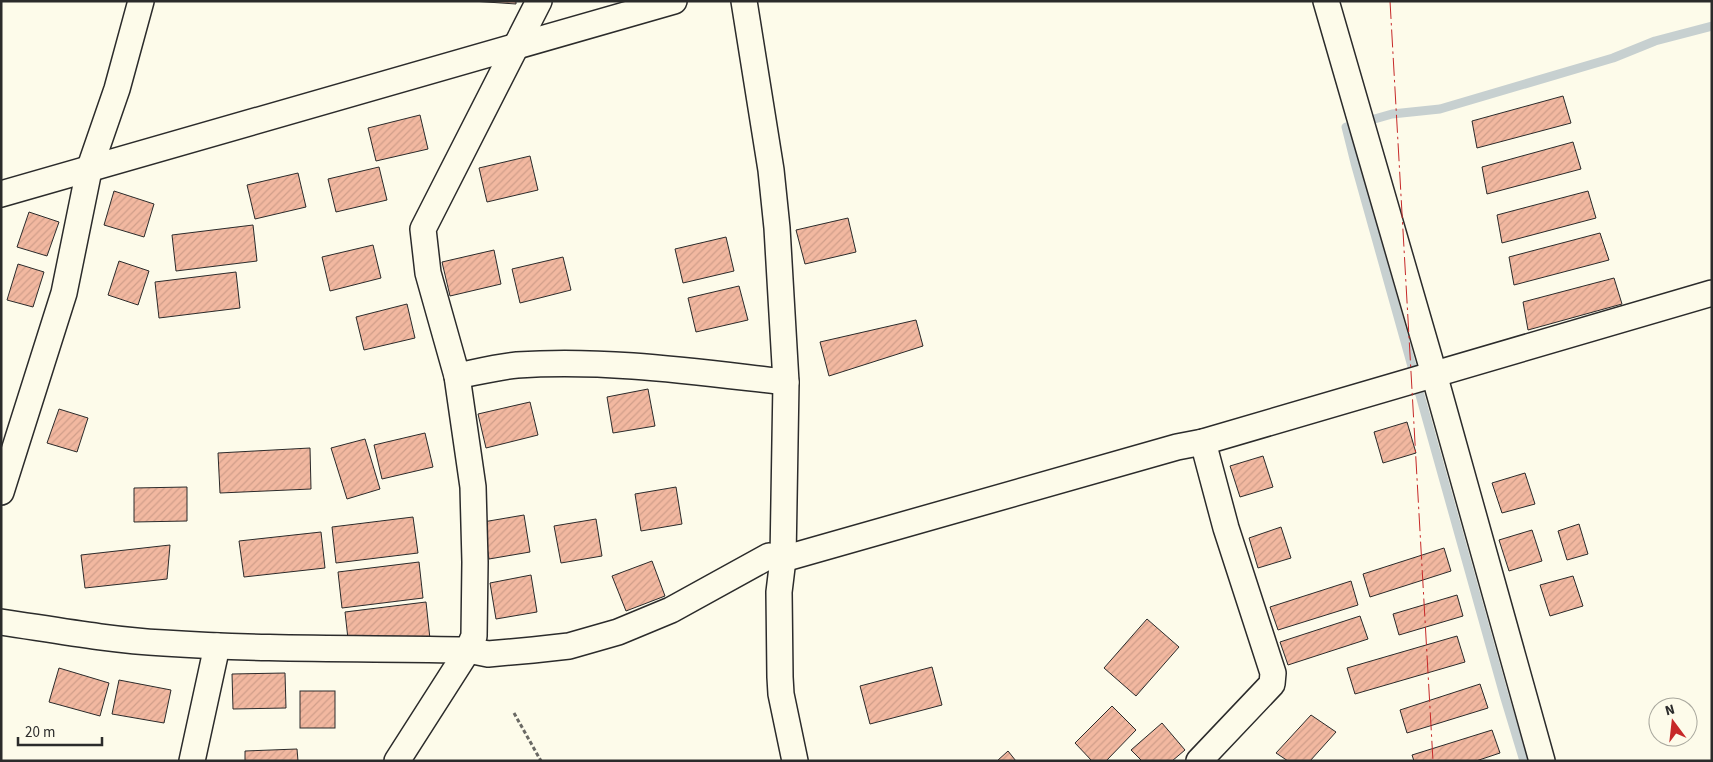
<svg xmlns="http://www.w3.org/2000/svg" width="1713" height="762" font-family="'Source Sans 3',sans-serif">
  <defs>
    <pattern id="building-hatch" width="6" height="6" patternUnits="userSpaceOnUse" patternTransform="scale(1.25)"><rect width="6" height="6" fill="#f2b8a0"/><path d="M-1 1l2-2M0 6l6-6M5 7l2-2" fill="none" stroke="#d09e8a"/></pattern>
  </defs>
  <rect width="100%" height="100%" fill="#fdfbea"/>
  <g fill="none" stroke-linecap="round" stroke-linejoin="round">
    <g stroke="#c7d0d0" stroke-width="9">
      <polyline points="1371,120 1392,114 1440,109 1613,58 1655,41 1712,26"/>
      <polyline points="1346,127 1355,163 1504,695 1524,761"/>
    </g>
  </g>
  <g fill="url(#building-hatch)" stroke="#2b2b2b">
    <polygon points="472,1 516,1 516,4"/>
    <polygon points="1563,96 1571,123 1477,148 1472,121"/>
    <polygon points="420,115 428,149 376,161 368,128"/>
    <polygon points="1573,142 1581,169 1487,194 1482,167"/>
    <polygon points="530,156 538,190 487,202 479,168"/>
    <polygon points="379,167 387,200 336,212 328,179"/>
    <polygon points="298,173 306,207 255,219 247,185"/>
    <polygon points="114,191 154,204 144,237 104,225"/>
    <polygon points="1588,191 1596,218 1502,243 1497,215"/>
    <polygon points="29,212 59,222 47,256 17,247"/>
    <polygon points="848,218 856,252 805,264 796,230"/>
    <polygon points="253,225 257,261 176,271 172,235"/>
    <polygon points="1600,233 1609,260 1514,285 1509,257"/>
    <polygon points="726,237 734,271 683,283 675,249"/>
    <polygon points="373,245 381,278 330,291 322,257"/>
    <polygon points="494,250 501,284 450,296 442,262"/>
    <polygon points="563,257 571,290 520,303 512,269"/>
    <polygon points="119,261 149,271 138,305 108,295"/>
    <polygon points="18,264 44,272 33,307 7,300"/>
    <polygon points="236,272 240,308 159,318 155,282"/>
    <polygon points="1614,278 1622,304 1528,330 1523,302"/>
    <polygon points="739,286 748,320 696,332 688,298"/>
    <polygon points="407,304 415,338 364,350 356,317"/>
    <polygon points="916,320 923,346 829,376 820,342"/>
    <polygon points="648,389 655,426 613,433 607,397"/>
    <polygon points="530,402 538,435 486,448 478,414"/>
    <polygon points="59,409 88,418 77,452 47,443"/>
    <polygon points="1407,422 1416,453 1383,463 1374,432"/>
    <polygon points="425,433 433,467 382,479 374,445"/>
    <polygon points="365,439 380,489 347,499 331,448"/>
    <polygon points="310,448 311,489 220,493 218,453"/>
    <polygon points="1263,456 1273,487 1240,497 1230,466"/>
    <polygon points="1525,473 1535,504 1502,513 1492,483"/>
    <polygon points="187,487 187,521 134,522 134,488"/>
    <polygon points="676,487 682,524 641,531 635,494"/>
    <polygon points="524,515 530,552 489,559 483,522"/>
    <polygon points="413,517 418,553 336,563 332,527"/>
    <polygon points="596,519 602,556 561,563 554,526"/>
    <polygon points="1579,524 1588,554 1567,560 1558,531"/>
    <polygon points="1281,527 1291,558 1258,568 1249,538"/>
    <polygon points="1532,530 1542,561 1509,571 1499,540"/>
    <polygon points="321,532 325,568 244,577 239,541"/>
    <polygon points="170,545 167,579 85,588 81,555"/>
    <polygon points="1444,548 1451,571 1370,597 1363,574"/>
    <polygon points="652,561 665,596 626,611 612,576"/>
    <polygon points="419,562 423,598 342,608 338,572"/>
    <polygon points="531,575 537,612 496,619 490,583"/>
    <polygon points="1573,576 1583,606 1550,616 1540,585"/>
    <polygon points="1351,581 1358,605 1278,630 1270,607"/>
    <polygon points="1457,595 1463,616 1399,635 1393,614"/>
    <polygon points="426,602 430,639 349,648 345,612"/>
    <polygon points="1360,616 1368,639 1288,665 1280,642"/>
    <polygon points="1147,619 1179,647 1136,696 1104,668"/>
    <polygon points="1457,636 1465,662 1355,694 1347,668"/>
    <polygon points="932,667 942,705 870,724 860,686"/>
    <polygon points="59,668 109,683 100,716 49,702"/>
    <polygon points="285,673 286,708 233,709 232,674"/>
    <polygon points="119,680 171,690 164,723 112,714"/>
    <polygon points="1480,684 1488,708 1407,733 1400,710"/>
    <rect x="300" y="691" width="35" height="37"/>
    <polygon points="1112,706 1136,730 1106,761 1092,761 1075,743"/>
    <polygon points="1311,715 1336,732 1310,761 1288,761 1276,753"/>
    <polygon points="1162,723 1185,750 1172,761 1142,761 1131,750"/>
    <polygon points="1492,730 1500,753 1476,761 1414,761 1412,755"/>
    <polygon points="297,749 298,761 245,761 245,751"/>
    <polygon points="1008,751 1016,761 997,761"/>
  </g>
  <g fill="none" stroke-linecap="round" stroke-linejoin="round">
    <g stroke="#2b2b2b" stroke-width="28">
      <g id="street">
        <polyline points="744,1 771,170 777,228 786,382 783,559 779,592 780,677 781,694 795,761"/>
        <polyline points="1326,1 1434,374 1542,761"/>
        <polyline points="1,194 674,1"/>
        <path d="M457,376C477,372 497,367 517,365C608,359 696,372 786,382"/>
        <polyline points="1,492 64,293 89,170 117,89 141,1"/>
        <path d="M1,622C55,630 109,640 164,643C265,650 367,648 468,650L488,654L533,650L569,646L618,632L671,610L769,556L783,559L1177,447L1203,442L1712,293"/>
        <polyline points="192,761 217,646"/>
        <polyline points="397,761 468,650 474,636 475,562 473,487 457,376 428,273 423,229 539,1"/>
        <polyline points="1199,761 1272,684 1273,673 1226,528 1203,442"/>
      </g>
    </g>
    <polyline stroke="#6a6964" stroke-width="3" stroke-dasharray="4 2.5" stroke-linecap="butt" points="514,713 541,761"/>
    <use href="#street" stroke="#fdfbea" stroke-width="25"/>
    <polyline stroke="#c62828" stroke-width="1" stroke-dasharray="18 4 2.5 4" stroke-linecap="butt" points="1390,1 1433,761"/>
  </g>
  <rect width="1713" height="762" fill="none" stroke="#2b2b2b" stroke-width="5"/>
  <g transform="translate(1673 722) rotate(345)"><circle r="24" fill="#fdfbea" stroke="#a9a89e"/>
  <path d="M0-4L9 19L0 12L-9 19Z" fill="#c62828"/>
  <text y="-8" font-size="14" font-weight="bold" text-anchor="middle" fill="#2b2b2b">N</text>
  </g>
  <path d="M18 737v8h84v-8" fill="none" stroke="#2b2b2b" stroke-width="2.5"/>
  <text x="25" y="737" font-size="15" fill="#2b2b2b" stroke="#fdfbea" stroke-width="4" paint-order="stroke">20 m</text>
</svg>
